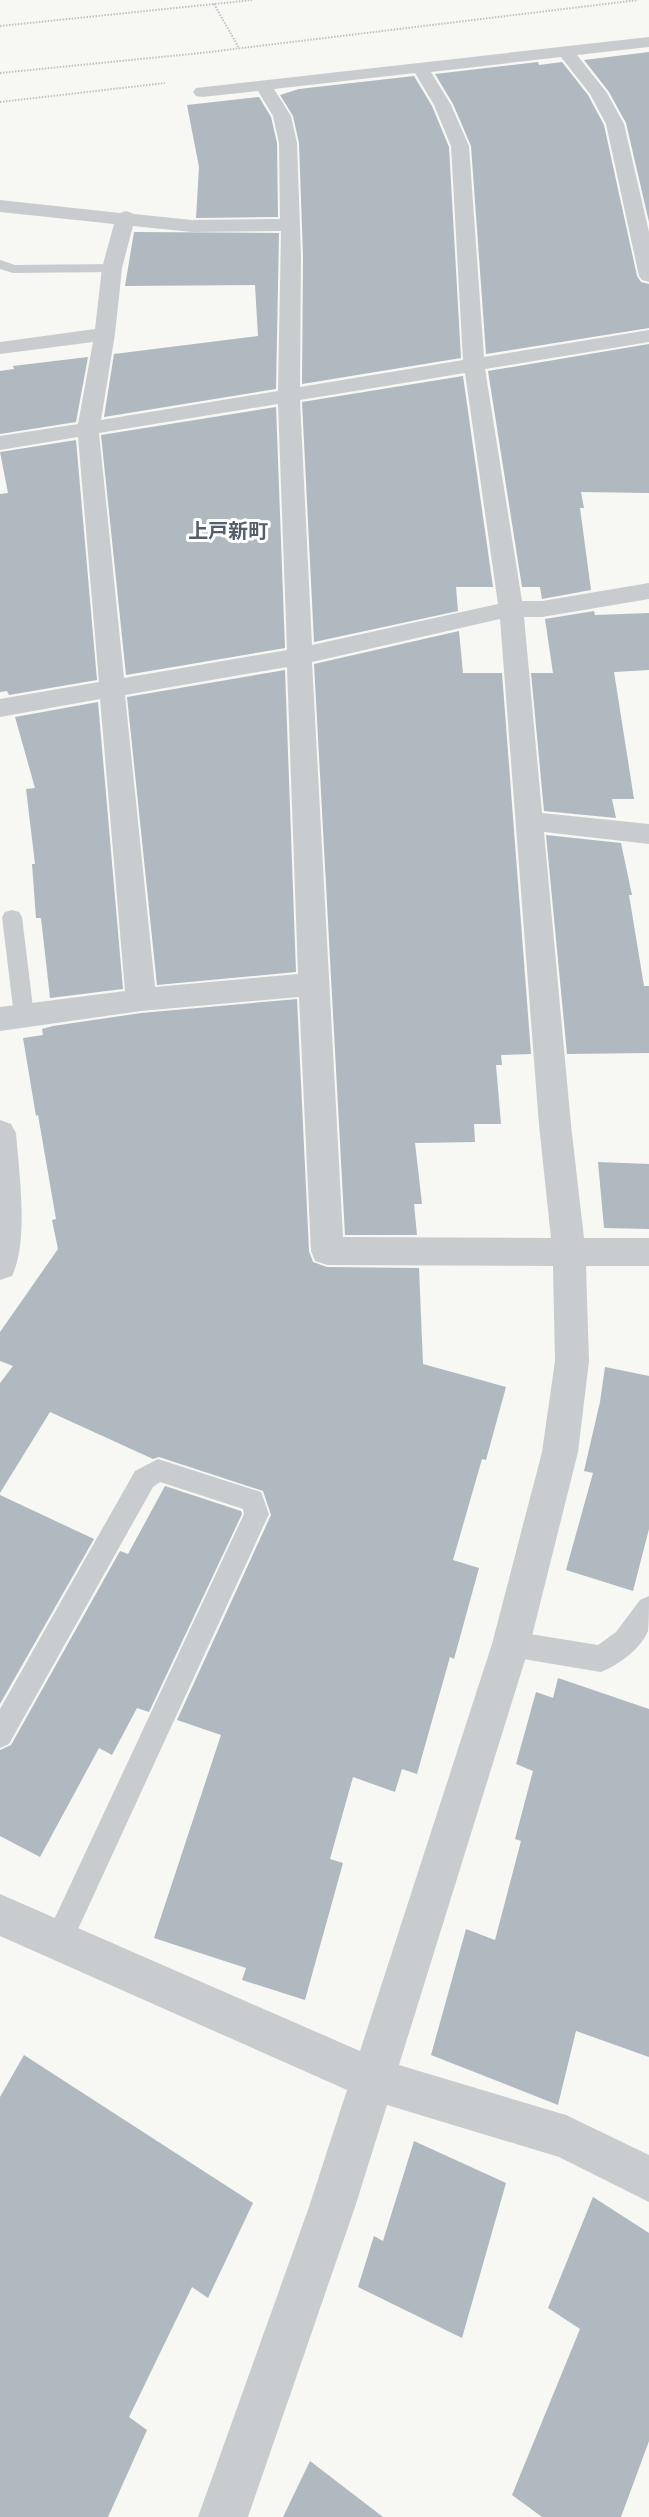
<svg xmlns="http://www.w3.org/2000/svg" width="649" height="2517" viewBox="0 0 649 2517" font-family="'Public Sans','Noto Sans JP',sans-serif">
<style>
.building{fill:#b0b9bf}
.lines{fill:none;stroke-linecap:round;stroke-linejoin:round}
.path{stroke:#bfc2c4;stroke-width:2;stroke-dasharray:1.5 1.5;stroke-linecap:butt}
.lane{fill:#c9cccf;fill-rule:evenodd}
.street{fill:#c9cccf;fill-rule:evenodd}
.labels{text-anchor:middle;dominant-baseline:central;stroke-width:6;stroke-linejoin:round;paint-order:stroke}
.far-quarter-label{font-size:20px;font-weight:bold;fill:#52606c;stroke:#fff}
</style>
<rect width="100%" height="100%" fill="#f7f7f3"/>
<g class="building">
<path d="M649,52V222L626,123L609,92L584,60Z"/>
<path d="M538,62L539,65L562,62L588,95L604,125L637,276L641,282L649,284V328L486,354L471,146L453,104L435,74Z"/>
<path d="M414,76L432,106L449,147L461,358L302,384L303,256L299,143L293,116L280,95L299,89Z"/>
<path d="M259,97L271,117L277,143L278,217L196,218L199,167L187,105Z"/>
<path d="M134,232L279,233L276,389L104,417L114,354L258,336L255,285L125,286Z"/>
<path d="M649,344V493L581,492L584,508H580L591,590L542,599L540,587H522L488,371Z"/>
<path d="M88,357L76,422L0,434V371L14,369L13,366Z"/>
<path d="M463,376L493,587H456L458,611L314,642L302,402Z"/>
<path d="M276,407L285,648L126,675L101,435Z"/>
<path d="M76,440L97,680L9,695L7,691L0,692V494L8,493L0,452Z"/>
<path d="M594,611L595,615L649,613V670L614,672L634,799H612L616,818L544,811L531,673H553L545,619Z"/>
<path d="M459,631L463,673H502L531,1054L501,1055L502,1065H496L501,1124H474L475,1142L415,1143L422,1204H414L417,1235H345L314,664Z"/>
<path d="M285,670L296,972L157,985L127,697Z"/>
<path d="M98,702L123,989L50,998L41,918H36L32,864H35L26,789L35,788L15,717Z"/>
<path d="M546,835L621,843L632,895H629L644,986H649V1053L567,1054Z"/>
<path d="M297,999L309,1251L313,1262L327,1267L419,1268L423,1364L506,1387L486,1460L482,1459L453,1560L479,1568L454,1659L450,1657L417,1774L402,1769L395,1792L353,1777L330,1859L343,1863L305,2000L242,1980L246,1968L154,1938L221,1735L177,1720L271,1515L263,1491L159,1457L153,1459L50,1412L0,1493V1383L13,1366L0,1361V1332L58,1249L52,1220L56,1219L38,1115L36,1116L23,1038L43,1035L42,1029L53,1026L141,1013Z"/>
<path d="M598,1162L649,1164V1229L604,1228Z"/>
<path d="M605,1367L649,1376V1529L633,1591L566,1570L593,1473L584,1471L600,1402Z"/>
<path d="M165,1486L241,1511L242,1514L149,1712L137,1708L112,1755L99,1748L40,1857L0,1836V1750L11,1745L120,1551L128,1554Z"/>
<path d="M0,1495L94,1539L0,1704Z"/>
<path d="M558,1678L649,1709V2057L576,2031L558,2105L431,2055L466,1929L495,1940L521,1841L515,1839L533,1771L516,1764L536,1692L553,1698Z"/>
<path d="M24,2055L253,2203L208,2298L192,2287L129,2417L147,2430L108,2517H0V2097Z"/>
<path d="M414,2141L506,2183L462,2338L358,2287L374,2236L383,2241Z"/>
<path d="M593,2197L649,2233V2441L621,2517H542L512,2495L580,2329L548,2308Z"/>
<path d="M310,2461L383,2517H283Z"/>
</g>
<g class="lines">
<g class="path">
<path d="M214,4L239,48"/>
<path d="M0,26L253,0"/>
<path d="M0,73L201,53L638,0"/>
<path d="M0,102L165,83"/>
</g>
<g class="lane">
<path d="M0,260L15,265L112,264L119,268L112,272L13,273L0,269Z"/>
<path d="M12,910L19,912L22,917L34,1016L31,1022L24,1024L17,1022L14,1016L2,917L5,912Z"/>
<path d="M158,1459L261,1492L269,1514L68,1951L58,1955L48,1951L44,1941L244,1514L243,1509L160,1482L153,1487L9,1744L0,1748V1709L135,1471Z"/>
<path d="M649,1596C649,1606 649,1622 648,1631C641,1649 618,1665 601,1672L511,1657L502,1653L498,1644L502,1635L511,1631L598,1645L616,1632L640,1600Z"/>
</g>
<g class="street">
<path d="M649,37V47L577,55L607,93L624,124L649,232V282L642,280L639,276L606,124L590,94L561,57L431,72L451,105L469,146L484,357L649,330V342L485,369L522,601H542L649,583V599L542,617H524L542,813L649,824V844L544,832L571,1125L584,1238H649V1266H586L589,1361L578,1452L530,1644L399,2065L566,2115L649,2155V2202L559,2157L387,2105L355,2207L248,2517H198L309,2207L347,2090L0,1936V1894L360,2051L492,1644L542,1452L555,1361L553,1266L327,1265L315,1261L311,1251L299,997L141,1011L0,1031V1007L125,991L100,699L0,717V699L99,682L78,437L0,450V436L78,424L93,342L0,354V342L95,329L102,268L114,224L0,212V200L120,213L126,211L134,214L192,220L280,219L279,143L273,116L258,91L202,97L196,96L193,92L196,88ZM415,73L434,105L451,146L463,360L300,387L301,256L297,143L291,116L274,89ZM133,226L192,232L281,231L278,391L101,420L115,334L122,268ZM465,373L498,604L312,645L300,400ZM278,404L287,650L124,678L99,433ZM500,619L539,1125L551,1238L343,1237L312,662ZM287,667L298,974L155,987L125,695Z"/>
<path d="M0,1120L11,1124L16,1133C19,1172 29,1241 12,1276L0,1280Z"/>
</g>
</g>
<g class="labels">
<g class="far-quarter-label">
<text x="228" y="531">上戸新町</text>
</g>
</g>
</svg>
